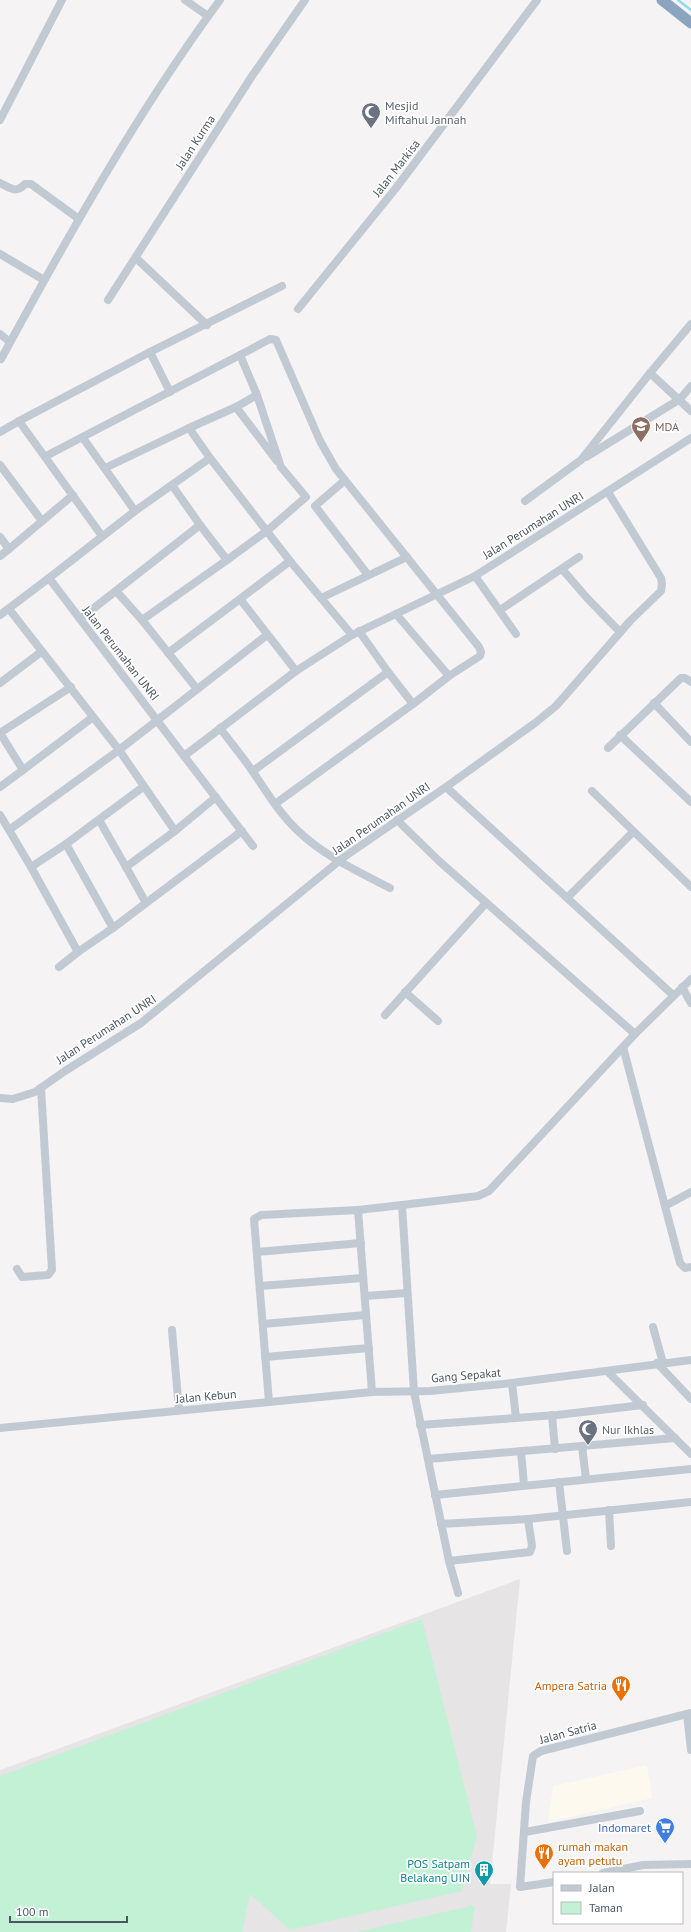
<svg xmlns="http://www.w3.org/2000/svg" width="691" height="1932" viewBox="0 0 691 1932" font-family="'PT Sans',sans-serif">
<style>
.commercial{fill:#fdf9ef}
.education{fill:#e6e4e5}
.green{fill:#c3f1d5}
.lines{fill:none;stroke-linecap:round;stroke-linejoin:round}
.stream{stroke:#90daee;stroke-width:2.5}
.minor{stroke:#c1cad2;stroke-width:8}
.highway{stroke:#8ba5c1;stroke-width:11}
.labels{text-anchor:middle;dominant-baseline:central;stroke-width:3.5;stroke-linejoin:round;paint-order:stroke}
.worship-label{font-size:12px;fill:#5b616d;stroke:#fff;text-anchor:start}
.street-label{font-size:12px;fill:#4a5661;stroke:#fff}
.education-label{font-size:12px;fill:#785e54;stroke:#fff;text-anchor:start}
.food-label{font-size:12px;fill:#c56008;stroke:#fff;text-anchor:end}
.shop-label{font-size:12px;fill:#366cbe;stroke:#fff;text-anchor:end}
.culture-label{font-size:12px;fill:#0d838f;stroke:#fff;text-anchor:end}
</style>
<rect width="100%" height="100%" fill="#f5f3f3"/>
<path class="commercial" d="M647,1765L652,1798L548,1822L553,1786Z"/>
<path class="education" d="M520,1579L490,1884H511L506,1932H0V1770Z"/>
<g class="green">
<path d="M422,1619L477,1836L462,1891L290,1930L250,1894L242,1932H0V1776Z"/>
<path d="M475,1905L471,1932H356Z"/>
</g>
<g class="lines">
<path class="stream" d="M678,0L691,10"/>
<g class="minor">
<path d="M185,0L208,16"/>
<path d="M0,120L62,0"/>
<path d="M0,183C10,188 16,194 25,184H31L79,219"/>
<path d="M0,254L44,280"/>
<path d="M136,258L207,325"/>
<path d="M108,300L252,76L305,0"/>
<path d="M298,309L396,188L537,0"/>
<path d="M0,334L10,342"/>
<path d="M150,352L170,392"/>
<path d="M240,355L270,339L276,340L320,441L336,469L479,647L481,652L480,656L449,676L413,704"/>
<path d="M1,359C68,236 137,113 220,0"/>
<path d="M650,373L691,324"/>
<path d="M236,407L257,395"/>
<path d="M189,428L236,407L277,461"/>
<path d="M0,432L19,421"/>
<path d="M83,438L135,511"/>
<path d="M46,456L240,355L257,395L281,467L306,497L268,530L227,560L200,525L80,619"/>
<path d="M586,457L680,399L691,386"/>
<path d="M0,465L42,521"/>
<path d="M105,468L189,428L210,458"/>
<path d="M344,481L315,506L368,575"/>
<path d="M172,485L200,525"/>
<path d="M525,501L581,460L650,373L691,411"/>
<path d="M102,536L19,421L150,352L282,286"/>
<path d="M0,537L9,549L0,556"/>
<path d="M9,549L73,495"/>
<path d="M562,569L587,598L620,632"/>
<path d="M475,576L516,634"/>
<path d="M49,578L135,511L210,458L290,561L352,635"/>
<path d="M117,592L142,620L197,689"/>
<path d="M321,598L407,557"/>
<path d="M240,599L290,561"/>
<path d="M9,609L119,750L267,635"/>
<path d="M500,610L579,557"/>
<path d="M396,614L449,676"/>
<path d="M0,615L49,578L184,756L296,671L352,635L475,576L691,438"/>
<path d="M142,620L227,560"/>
<path d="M168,653L240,599L296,671"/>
<path d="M0,683L41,652"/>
<path d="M654,703L691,742"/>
<path d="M220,728C231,743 243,757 253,772C267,792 279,813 297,830C324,856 357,871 390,888"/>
<path d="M0,733L71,687"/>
<path d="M0,733L23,770L0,787"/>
<path d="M620,735L691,802"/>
<path d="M608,748L681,678H685L691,682"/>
<path d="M184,756L253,846"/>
<path d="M23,770L93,717"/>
<path d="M253,771L388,672L359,631"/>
<path d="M446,787L673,995"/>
<path d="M592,791L691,887"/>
<path d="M275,804L413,704L388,672"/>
<path d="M0,815L9,830L119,750L175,831L216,797"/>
<path d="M99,820L126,867L175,831"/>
<path d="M397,820L439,861L635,1034"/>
<path d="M9,830L31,867L66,844L143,787"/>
<path d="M66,844L113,928L78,952"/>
<path d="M31,867L78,952L59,967"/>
<path d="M568,897L633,832"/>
<path d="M146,903L242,831"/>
<path d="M113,928L146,903L126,867"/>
<path d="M682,987L691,1003"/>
<path d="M405,992L438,1021"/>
<path d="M385,1015L486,903"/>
<path d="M623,1047L680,1263L685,1268L691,1267"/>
<path d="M0,1098L13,1099L35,1092L65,1071L141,1023L344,857L446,787L535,723L556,706L630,621L661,591L662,584L661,578L608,492"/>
<path d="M402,1205L478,1196L489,1191L635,1034L691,979"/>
<path d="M665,1206L691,1192"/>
<path d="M358,1210L402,1205L414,1392L449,1561L458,1593"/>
<path d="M257,1252L361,1243"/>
<path d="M17,1269L22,1277L48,1275L52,1270L41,1088"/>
<path d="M260,1286L363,1278"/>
<path d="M365,1296L407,1293"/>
<path d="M263,1324L366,1315"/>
<path d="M653,1327L663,1363"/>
<path d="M172,1330L179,1410"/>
<path d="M265,1357L369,1348"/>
<path d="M657,1363L691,1399"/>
<path d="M608,1372L691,1454"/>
<path d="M512,1383L516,1418"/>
<path d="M269,1402L254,1219L261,1215L358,1210L372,1392"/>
<path d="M552,1415L555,1449"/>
<path d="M420,1425L557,1415L643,1405"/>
<path d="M0,1428L372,1392L430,1391L512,1383L691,1360"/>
<path d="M582,1446L586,1479"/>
<path d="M521,1451L524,1485"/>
<path d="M428,1459L675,1438"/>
<path d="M559,1482L567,1551"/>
<path d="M435,1495L691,1469"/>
<path d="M609,1510L611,1546"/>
<path d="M441,1524L528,1519L691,1502"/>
<path d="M449,1561L530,1552L532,1546L528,1519"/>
<path d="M687,1714L691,1750"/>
<path d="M525,1832L640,1811"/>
<path d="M603,1873L643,1865L691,1864"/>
<path d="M554,1882L520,1887L526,1802L533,1756L541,1751L691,1713"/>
</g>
<path class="highway" d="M662,0L691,23"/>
</g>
<defs>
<g id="mosque-pin" transform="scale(1)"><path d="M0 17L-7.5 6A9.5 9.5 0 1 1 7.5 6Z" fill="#6b7280" stroke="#fff"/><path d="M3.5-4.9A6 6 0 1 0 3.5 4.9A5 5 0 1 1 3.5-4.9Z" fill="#fff"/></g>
<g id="school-pin" transform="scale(1)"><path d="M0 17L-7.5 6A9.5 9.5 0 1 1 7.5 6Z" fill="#8d6e63" stroke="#fff"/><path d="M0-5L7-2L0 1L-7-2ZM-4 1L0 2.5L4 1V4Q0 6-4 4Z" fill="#fff"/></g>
<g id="restaurant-pin" transform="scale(1)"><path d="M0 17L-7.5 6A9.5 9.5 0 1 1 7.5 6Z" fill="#e8710a" stroke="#fff"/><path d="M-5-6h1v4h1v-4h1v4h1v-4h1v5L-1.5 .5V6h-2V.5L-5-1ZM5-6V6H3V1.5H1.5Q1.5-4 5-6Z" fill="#fff"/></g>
<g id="supermarket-pin" transform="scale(1)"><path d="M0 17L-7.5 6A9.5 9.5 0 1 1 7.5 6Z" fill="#3f7fe0" stroke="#fff"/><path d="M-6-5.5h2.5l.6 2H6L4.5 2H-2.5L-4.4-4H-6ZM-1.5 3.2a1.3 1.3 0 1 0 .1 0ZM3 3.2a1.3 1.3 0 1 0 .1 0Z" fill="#fff"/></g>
<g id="building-pin" transform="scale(1)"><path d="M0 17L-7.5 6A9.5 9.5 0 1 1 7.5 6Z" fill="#0f9aa8" stroke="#fff"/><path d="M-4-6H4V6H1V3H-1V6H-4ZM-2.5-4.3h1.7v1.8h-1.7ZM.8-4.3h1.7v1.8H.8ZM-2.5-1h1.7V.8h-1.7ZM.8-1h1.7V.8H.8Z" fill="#fff"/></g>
</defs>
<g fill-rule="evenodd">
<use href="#mosque-pin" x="371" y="112"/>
<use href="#school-pin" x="641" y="426"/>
<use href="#mosque-pin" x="588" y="1429"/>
<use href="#restaurant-pin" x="621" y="1685"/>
<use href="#supermarket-pin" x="665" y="1827"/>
<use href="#restaurant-pin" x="544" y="1853"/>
<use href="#building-pin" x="484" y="1870"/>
</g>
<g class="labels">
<g class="worship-label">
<text x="385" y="105">Mesjid<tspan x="385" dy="14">Miftahul Jannah</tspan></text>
<text x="602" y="1429">Nur Ikhlas</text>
</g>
<g class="street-label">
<text transform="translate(195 142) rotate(-57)">Jalan Kurma</text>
<text transform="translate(396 168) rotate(-52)">Jalan Markisa</text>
<text transform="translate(533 525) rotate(-32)">Jalan Perumahan UNRI</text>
<text transform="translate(121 653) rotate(52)">Jalan Perumahan UNRI</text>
<text transform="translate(381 818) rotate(-35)">Jalan Perumahan UNRI</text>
<text transform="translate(106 1029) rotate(-33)">Jalan Perumahan UNRI</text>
<text transform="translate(466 1375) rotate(-5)">Gang Sepakat</text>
<text transform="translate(206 1396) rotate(-5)">Jalan Kebun</text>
<text transform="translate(568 1732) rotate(-15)">Jalan Satria</text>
</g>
<g class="education-label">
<text x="655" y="426">MDA</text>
</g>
<g class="food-label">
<text x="607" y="1685">Ampera Satria</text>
<text x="558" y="1846" text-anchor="start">rumah makan<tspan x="558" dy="14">ayam petutu</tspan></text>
</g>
<g class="shop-label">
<text x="651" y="1827">Indomaret</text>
</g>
<g class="culture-label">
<text x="470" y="1863">POS Satpam<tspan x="470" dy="14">Belakang UIN</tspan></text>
</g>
</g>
<rect x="553" y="1872" width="130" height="52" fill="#ffffff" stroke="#b7bbc0"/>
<rect x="561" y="1885" width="20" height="6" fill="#c1cad2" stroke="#b7bbc0"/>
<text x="589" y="1892" font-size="12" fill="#4a5661">Jalan</text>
<rect x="561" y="1902" width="20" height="12" fill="#c3f1d5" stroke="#b7bbc0"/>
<text x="589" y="1912" font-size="12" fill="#4a5661">Taman</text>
<path d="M10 1916v6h117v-6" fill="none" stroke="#4a5661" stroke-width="2"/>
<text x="16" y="1916" font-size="12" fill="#4a5661" stroke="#ffffff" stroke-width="3" paint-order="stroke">100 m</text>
</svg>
